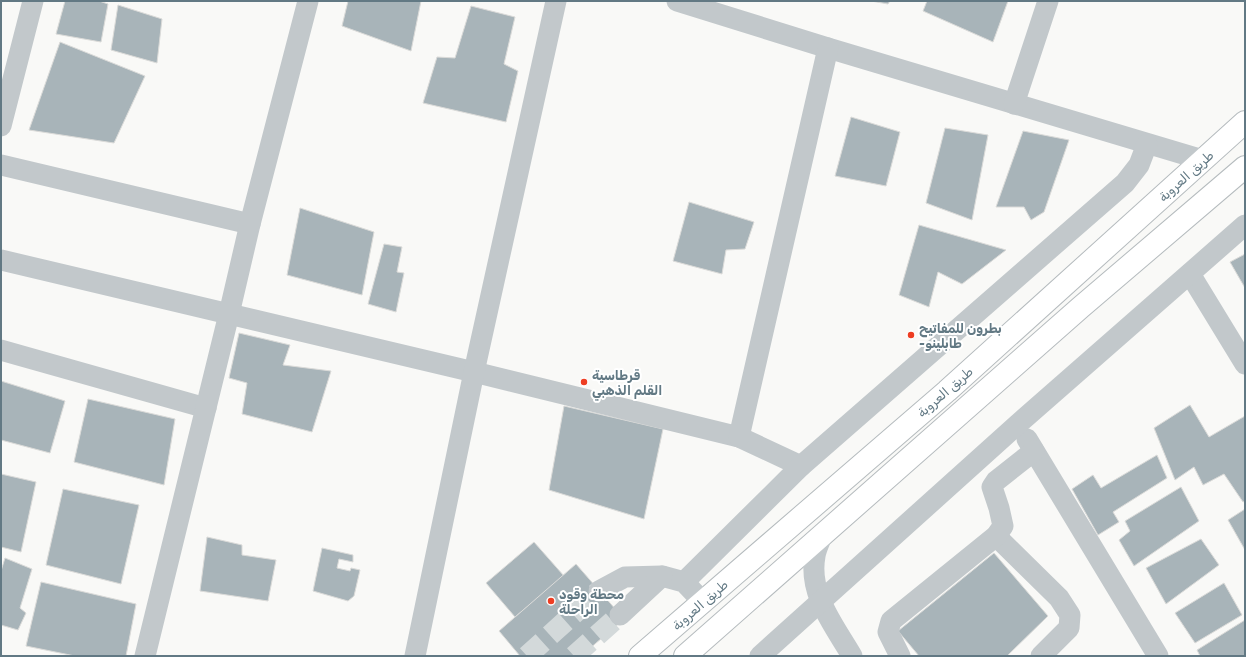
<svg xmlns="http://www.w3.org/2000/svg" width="1246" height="657" viewBox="0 0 1246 657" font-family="Rubik,'Noto Sans Arabic',sans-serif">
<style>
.building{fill:#a8b4b9;stroke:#dbdbd9}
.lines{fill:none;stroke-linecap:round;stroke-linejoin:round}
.minor-tunnel{stroke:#d3d9da;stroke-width:21;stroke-dasharray:21 10;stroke-linecap:butt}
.highway-casing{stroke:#b5bbbe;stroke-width:24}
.minor{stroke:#c2c8cb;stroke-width:21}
.highway{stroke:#fff;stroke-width:22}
.poi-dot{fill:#ee3d22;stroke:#fff;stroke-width:1.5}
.labels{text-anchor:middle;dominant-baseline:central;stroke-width:4;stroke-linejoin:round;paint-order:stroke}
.street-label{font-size:13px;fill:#627984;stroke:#fff}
.poi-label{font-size:13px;font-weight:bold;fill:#627984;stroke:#fff;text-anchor:start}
</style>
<rect width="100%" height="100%" fill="#f9f9f7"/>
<g class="building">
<path d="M65,1H99L108,4L101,42L56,34Z"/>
<path d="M348,1H421L411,51L342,26Z"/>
<path d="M871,1H890L888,4Z"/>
<path d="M927,1H1008L993,42L923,11Z"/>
<path d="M118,5L162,19L157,63L111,50Z"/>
<path d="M471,6L515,17L504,64L518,71L506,122L423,103L437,57L455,58Z"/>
<path d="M60,42L145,76L114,143L29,130Z"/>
<path d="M851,117L900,132L886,186L835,176Z"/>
<path d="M945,128L988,135L972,220L926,203Z"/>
<path d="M1023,131L1069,140L1044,212L1031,220L1024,207H996Z"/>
<path d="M689,202L754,222L745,249L726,250L722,274L673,261Z"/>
<path d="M300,208L374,232L362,295L287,275Z"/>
<path d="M919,225L1006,250L962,284L938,272L929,307L899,295Z"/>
<path d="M384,244L402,247L397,272L404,273L396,312L368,304Z"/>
<path d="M1245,254V288L1230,262Z"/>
<path d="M239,333L290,345L283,365L331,371L312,432L242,414L247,383L229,378Z"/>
<path d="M1,381L65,401L50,453L1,440Z"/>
<path d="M88,399L175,419L164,485L74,462Z"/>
<path d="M1190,405L1209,437L1245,416V501L1243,502L1224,474L1203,485L1194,467L1175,480L1154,428Z"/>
<path d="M564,406L663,429L644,519L549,490Z"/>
<path d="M1157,455L1167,478L1113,512L1119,522L1098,535L1072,489L1093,475L1101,488Z"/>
<path d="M1,474L36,482L21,552L1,547Z"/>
<path d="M1181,487L1199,521L1134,566L1119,540L1130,531L1125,521Z"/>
<path d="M63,489L139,505L121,584L46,565Z"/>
<path d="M1245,509V550L1228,520Z"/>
<path d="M207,537L242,545V555L276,560L268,601L200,591Z"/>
<path d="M1201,539L1219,565L1166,604L1146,568Z"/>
<path d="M534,542L564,576L515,617L486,583Z"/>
<path d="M322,548L353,555V562L339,559L337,568L350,571L351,568L360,570L354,596L348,601L313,591Z"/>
<path d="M994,553L1048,616L1007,656H919L898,631Z"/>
<path d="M5,558L32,569L20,608L26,613L18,630L1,625V571Z"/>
<path d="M576,564L624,619L581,656H520L499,631Z"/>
<path d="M41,582L136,604L126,656H75L26,646Z"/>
<path d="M1224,583L1242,615L1195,643L1175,613Z"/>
<path d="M1245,620V656H1200L1197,650Z"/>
</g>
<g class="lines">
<g class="minor-tunnel">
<path d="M527,656L599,591"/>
<path d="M574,656L620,615"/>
</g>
<g class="highway-casing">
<g id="highway">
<path d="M640,656L947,391L1245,122"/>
<path d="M685,656L1081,307L1245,167"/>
</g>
</g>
<g class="minor">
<path d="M677,1L828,48L1203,160"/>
<path d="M1014,104L1048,1"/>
<path d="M1,126L33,1"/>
<path d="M1,165L250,224"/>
<path d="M1,260L474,372L739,437L801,466"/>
<path d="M1190,274L1245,364"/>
<path d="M1,350L206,408"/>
<path d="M739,437L828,48"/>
<path d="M1027,439L1158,656"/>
<path d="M822,535C820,542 816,549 815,556C808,594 834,625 852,656"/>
<path d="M996,536L1059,598L1070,615L1069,628L1041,656"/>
<path d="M684,582L801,466L1125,183L1139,165L1147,144"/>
<path d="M599,591L625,577L662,576L684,582L703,602"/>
<path d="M620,615L662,576"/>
<path d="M145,656L229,314L250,224L308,1"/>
<path d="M415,656L474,372L556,1"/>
<path d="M760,656L1018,424L1245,225"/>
<path d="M900,656L888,632L891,621L996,536L1003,526L999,508L992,487L996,481L1034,451"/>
</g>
<use href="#highway" class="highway"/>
</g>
<g class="poi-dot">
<circle cx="911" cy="335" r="4"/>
<circle cx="584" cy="382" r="4"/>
<circle cx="551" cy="601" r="4"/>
</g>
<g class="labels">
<g class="street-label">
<text transform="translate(1186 176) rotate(-42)">طريق العروبة</text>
<text transform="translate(945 392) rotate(-41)">طريق العروبة</text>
<text transform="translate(700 605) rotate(-41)">طريق العروبة</text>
</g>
<g class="poi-label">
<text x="919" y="328">بطرون للمفاتيح<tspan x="919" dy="15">-طابلينو</tspan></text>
<text x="592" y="375">قرطاسية<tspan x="592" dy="15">القلم الذهبي</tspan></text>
<text x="559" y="594">محطة وقود<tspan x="559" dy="15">الراحلة</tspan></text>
</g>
</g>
<rect width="1246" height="657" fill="none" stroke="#627984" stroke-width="4"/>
</svg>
